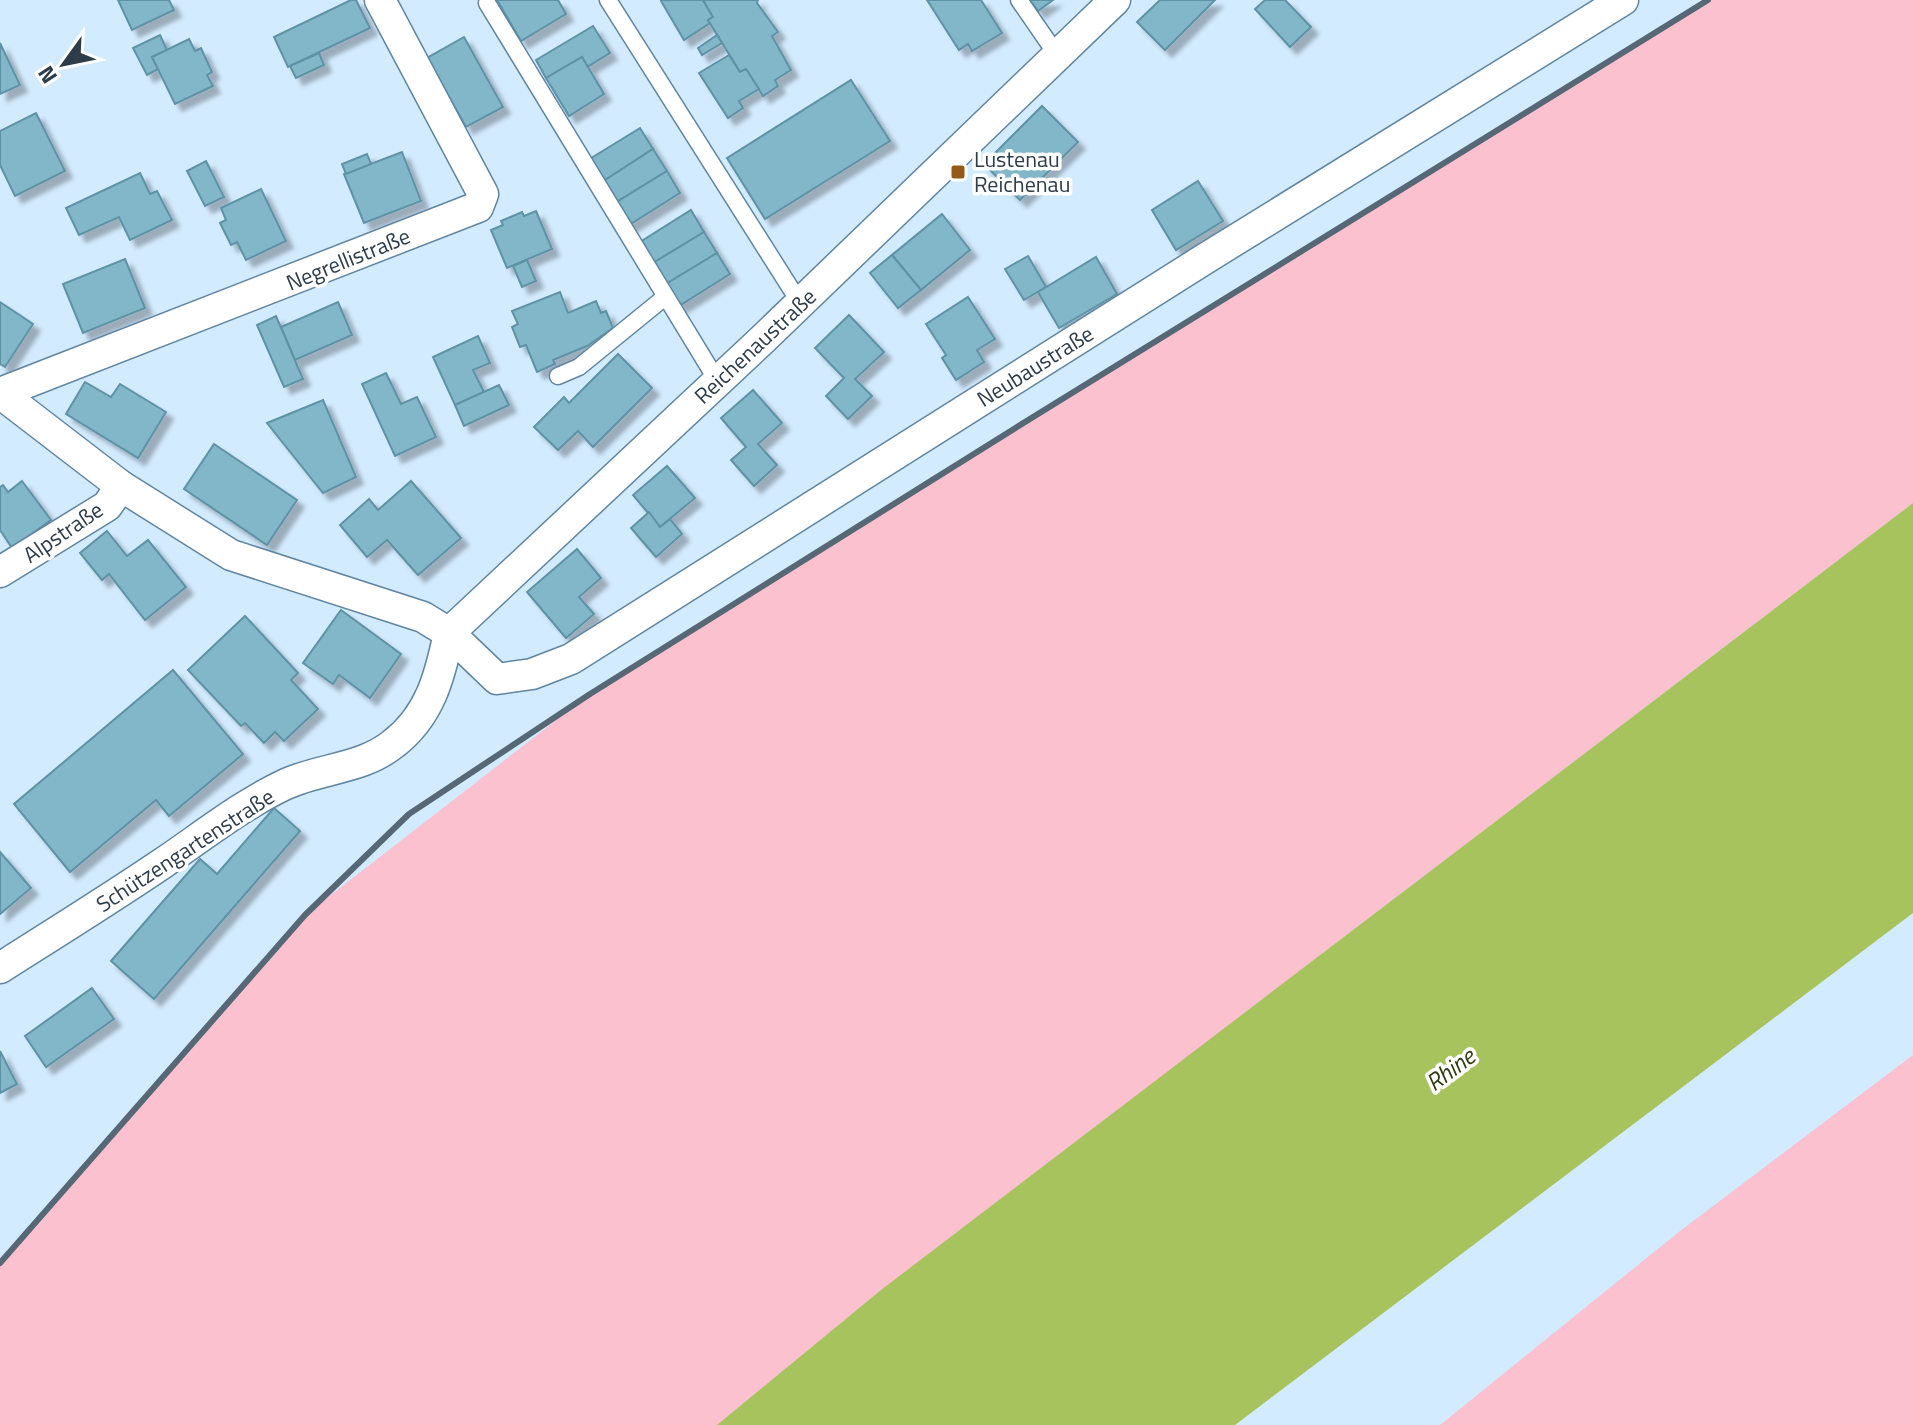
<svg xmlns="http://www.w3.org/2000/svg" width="1913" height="1425" viewBox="0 0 1913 1425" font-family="'Titillium Web',sans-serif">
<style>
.green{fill:#fbc1cf}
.water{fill:#a6c35d}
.building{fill:#82b7ca;stroke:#5e92a5;stroke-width:2;filter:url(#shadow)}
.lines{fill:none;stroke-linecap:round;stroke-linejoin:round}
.lane-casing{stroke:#5f85a2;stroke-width:19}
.street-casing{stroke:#5f85a2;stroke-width:33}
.lane{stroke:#fff;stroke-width:16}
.street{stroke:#fff;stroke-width:30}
.rail{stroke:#566876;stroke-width:6}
.poi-dot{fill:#955a19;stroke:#fff;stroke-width:3}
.labels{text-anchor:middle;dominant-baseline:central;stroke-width:7;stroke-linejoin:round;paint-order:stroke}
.poi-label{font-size:22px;fill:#2c3c49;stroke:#fff;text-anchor:start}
.street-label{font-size:22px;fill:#2c3c49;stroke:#fff}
.water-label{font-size:24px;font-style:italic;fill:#2e3a0f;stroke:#fff}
</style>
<defs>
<filter id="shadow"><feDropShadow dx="7" dy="7" stdDeviation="2" flood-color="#0004"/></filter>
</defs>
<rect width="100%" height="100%" fill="#d3ebff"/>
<g class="green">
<path d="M1708,0H1913V503L1335,944L718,1425H0V1263L305,915L590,694Z"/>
<path d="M1913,1055V1425H1440L1680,1231Z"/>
</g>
<path class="water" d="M1913,503V913L1235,1425H717L881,1290Z"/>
<g class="building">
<path d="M118,0H169L174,10L132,30Z"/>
<path d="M351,0H356L370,28L288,67L274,37Z"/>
<path d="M497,0H558L566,14L521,41Z"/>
<path d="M663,0H703L713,17L708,20L710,23L684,40L661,1Z"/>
<path d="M703,0H758L757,3L778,32L772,36L791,70L775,80L778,86L763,96L746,69L740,72L708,20L713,17Z"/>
<path d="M927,0H981L1002,33L972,51L968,44L959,50Z"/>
<path d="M1030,0H1053L1038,11Z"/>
<path d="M1160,0H1215L1165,50L1137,22Z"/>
<path d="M1265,0H1285L1311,27L1290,47L1255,9Z"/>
<path d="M593,26L610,53L587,67L582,57L546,78L536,60Z"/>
<path d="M160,35L167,50L152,57L158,69L147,75L133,48Z"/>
<path d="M717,35L722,43L702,55L698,48Z"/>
<path d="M464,37L503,107L466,127L427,58Z"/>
<path d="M189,39L195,51L201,48L212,72L207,75L213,86L175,104L152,57Z"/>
<path d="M0,43L20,85L0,94Z"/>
<path d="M319,53L324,65L296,78L290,66Z"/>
<path d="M729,55L740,72L746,69L759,89L739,101L743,108L728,118L699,73Z"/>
<path d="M582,57L604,94L569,116L546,78Z"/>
<path d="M851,80L890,141L765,219L727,158Z"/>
<path d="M1042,106L1078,142L1020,200L984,164Z"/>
<path d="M36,113L65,171L15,196L0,165V131Z"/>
<path d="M640,128L653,149L602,182L588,160Z"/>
<path d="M653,149L667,171L615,203L602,182Z"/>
<path d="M402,152L421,201L364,223L344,174Z"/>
<path d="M367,154L371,164L346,174L342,164Z"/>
<path d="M206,161L224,197L205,206L187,171Z"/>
<path d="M667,171L680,193L629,225L615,203Z"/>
<path d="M140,173L150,194L157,191L172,220L130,240L119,217L79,235L66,208Z"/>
<path d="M1198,181L1223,221L1176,250L1152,210Z"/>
<path d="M261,189L286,241L246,260L237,242L231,245L220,223L226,220L221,208Z"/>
<path d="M691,210L704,232L653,263L640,242Z"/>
<path d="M536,211L552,249L507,268L491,230L503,225L501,221L522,212L524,216Z"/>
<path d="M942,214L970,250L921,290L892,255Z"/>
<path d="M704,232L717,253L666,284L653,263Z"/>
<path d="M717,253L730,274L679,306L666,284Z"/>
<path d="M892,255L921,290L898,308L870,273Z"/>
<path d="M1028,256L1046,287L1024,300L1005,269Z"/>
<path d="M1096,257L1117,294L1059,328L1038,292Z"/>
<path d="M125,259L145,308L83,333L63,284Z"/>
<path d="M527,260L536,281L522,287L513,266Z"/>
<path d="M560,292L568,313L596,301L601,313L606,311L613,328L587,346L553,360L555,364L537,372L526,345L520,347L512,327L518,324L512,311Z"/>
<path d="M968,297L995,339L977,350L984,362L956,380L942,358L946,355L926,324Z"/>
<path d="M0,302L33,324L5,367L0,364Z"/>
<path d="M338,302L352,335L295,360L281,327Z"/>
<path d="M849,315L884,352L855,379L872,396L848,419L826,396L844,378L815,348Z"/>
<path d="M276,316L303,379L284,387L257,325Z"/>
<path d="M478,336L490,363L473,370L484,392L455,405L433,357Z"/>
<path d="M618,354L652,388L593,447L578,431L558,450L534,427L564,397L569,403Z"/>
<path d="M386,373L401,404L417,397L436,437L395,456L362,384Z"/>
<path d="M85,382L111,397L120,384L166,412L138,458L66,414Z"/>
<path d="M499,385L509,405L464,426L455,405Z"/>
<path d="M753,390L782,423L758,444L777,465L754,486L731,460L746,447L721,418Z"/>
<path d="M323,400L356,477L323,493L267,423Z"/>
<path d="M214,444L297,500L267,545L184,489Z"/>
<path d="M667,466L695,498L660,527L633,495Z"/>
<path d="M22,481L51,520L12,548L0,530V487L3,485L8,492Z"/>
<path d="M411,481L461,538L418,575L387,540L367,557L340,525L369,499L378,510Z"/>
<path d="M649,512L660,527L670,519L682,534L656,557L631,528Z"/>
<path d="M107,531L127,556L148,540L186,587L145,620L109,574L102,580L80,553Z"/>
<path d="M577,549L601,578L579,597L594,614L566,638L527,592Z"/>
<path d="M341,610L401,654L370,698L339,675L333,684L303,663Z"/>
<path d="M245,616L298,673L291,680L318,709L284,741L275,732L264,743L245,723L241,726L188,670Z"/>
<path d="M173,670L243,754L169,816L156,800L70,872L14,804Z"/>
<path d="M274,808L300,831L154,999L111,961L200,859L217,874Z"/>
<path d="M0,852L31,888L0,914Z"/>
<path d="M92,988L114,1019L46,1067L25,1036Z"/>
<path d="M0,1051L17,1084L0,1093Z"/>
</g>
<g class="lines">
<g class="lane-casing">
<g id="lane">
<path d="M608,0L800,303"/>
<path d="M1019,0L1057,55"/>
<path d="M487,3L718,382"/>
<path d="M558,376L579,367L665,297"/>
</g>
</g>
<g class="street-casing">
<g id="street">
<path d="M0,393L121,486L231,555L423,617L449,633L497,679L532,674L571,659L1203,260L1623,0"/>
<path d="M0,393L478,207L483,194L380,0"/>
<path d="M0,572L107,506L121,486"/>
<path d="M449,633L762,340L1115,0"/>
<path d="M0,968C55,933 110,899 163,863C203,836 243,804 286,784C321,768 362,769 393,744C430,716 440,676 449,633"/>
</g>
</g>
<use href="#lane" class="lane"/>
<use href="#street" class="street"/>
<path class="rail" d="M0,1263L305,915L409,814L590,694L1017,427L1708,0"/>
</g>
<rect class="poi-dot" x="950" y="164" width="16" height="16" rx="4"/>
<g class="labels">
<g class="poi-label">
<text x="974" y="159">Lustenau<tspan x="974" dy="25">Reichenau</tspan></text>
</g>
<g class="street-label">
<text transform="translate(348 259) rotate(-22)">Negrellistraße</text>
<text transform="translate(755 346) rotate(-43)">Reichenaustraße</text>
<text transform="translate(1035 366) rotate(-32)">Neubaustraße</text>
<text transform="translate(63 532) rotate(-34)">Alpstraße</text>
<text transform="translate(185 850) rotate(-33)">Schützengartenstraße</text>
</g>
<g class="water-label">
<text transform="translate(1450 1069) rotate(-37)">Rhine</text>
</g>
</g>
<g transform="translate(64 64) rotate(237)" stroke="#ffffff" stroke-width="6" paint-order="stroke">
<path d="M0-6L14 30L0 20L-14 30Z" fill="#2c3c49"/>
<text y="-12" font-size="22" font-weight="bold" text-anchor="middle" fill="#2c3c49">N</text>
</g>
</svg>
